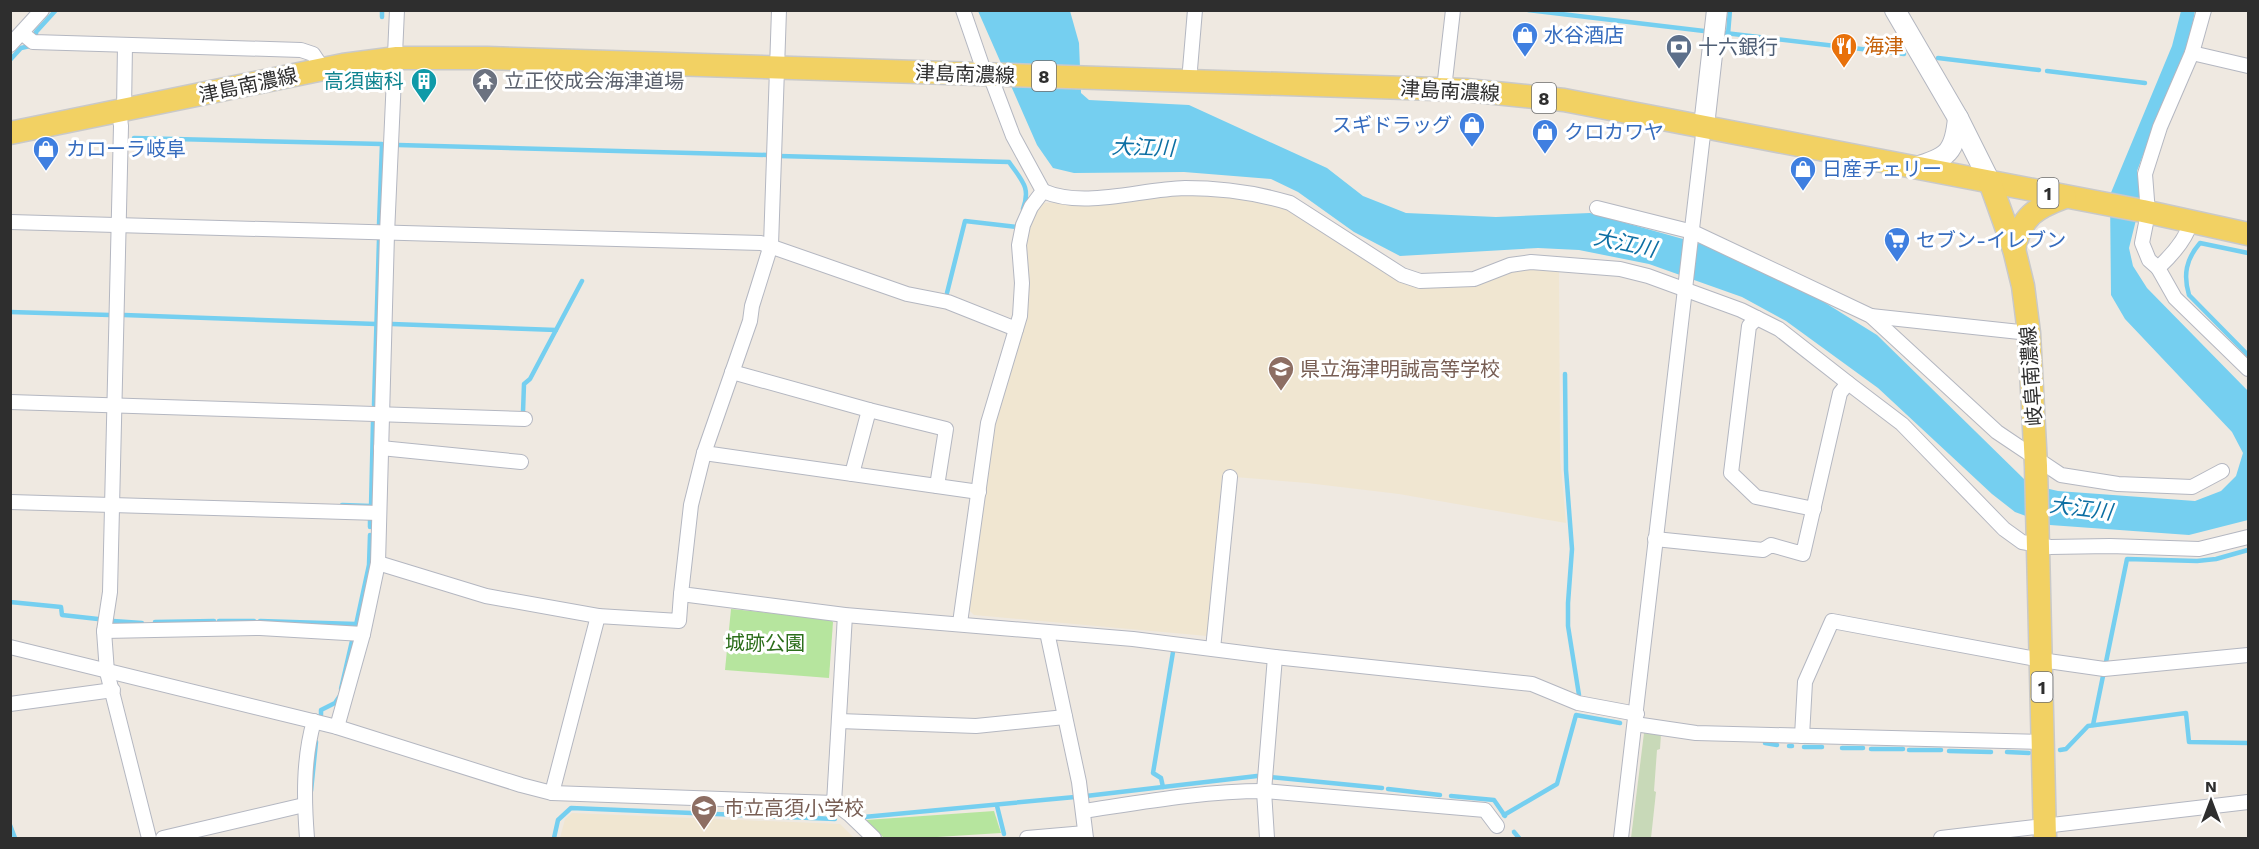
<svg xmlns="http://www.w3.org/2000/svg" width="2259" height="849" viewBox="0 0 2259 849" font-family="'Work Sans','Noto Sans JP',sans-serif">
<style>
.education{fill:#f0e6d1}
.green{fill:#b6e59e}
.cemetery{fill:#c8d9b8}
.water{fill:#75cff0}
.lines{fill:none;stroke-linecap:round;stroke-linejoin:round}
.stream{stroke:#75cff0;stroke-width:4.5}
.street-casing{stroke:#b4b7c1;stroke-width:16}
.secondary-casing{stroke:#b4b7c1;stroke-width:22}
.primary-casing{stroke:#c9c9c9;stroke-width:25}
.street{stroke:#fff;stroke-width:14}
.secondary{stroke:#fff;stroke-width:20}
.primary{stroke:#f2d163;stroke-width:22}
.labels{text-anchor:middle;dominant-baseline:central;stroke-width:6;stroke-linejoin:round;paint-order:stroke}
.shield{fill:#fff;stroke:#6d6d6d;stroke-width:1.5}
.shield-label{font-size:18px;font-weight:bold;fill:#2e2e2e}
.shop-label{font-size:20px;fill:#366cbe;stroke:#fff;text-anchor:start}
.food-label{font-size:20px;fill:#c56008;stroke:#fff;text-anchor:start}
.service-label{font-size:20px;fill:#4e5e75;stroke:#fff;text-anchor:start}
.street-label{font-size:20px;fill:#2e2e2e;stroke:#fff}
.culture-label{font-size:20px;fill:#0d838f;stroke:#fff;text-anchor:end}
.worship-label{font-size:20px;fill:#5b616d;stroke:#fff;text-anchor:start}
.education-label{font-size:20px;fill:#785e54;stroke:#fff;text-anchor:start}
.park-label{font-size:20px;fill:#2c6e1b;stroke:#fff}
.water-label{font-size:21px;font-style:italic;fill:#0d6fa3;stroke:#fff}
</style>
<rect width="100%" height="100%" fill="#efe9e1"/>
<g class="education">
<path d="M1183,195L1235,198L1286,208L1409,281L1510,268H1559L1560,457L1566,523L1399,494L1307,483L1222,476L1207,636L974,615L968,609L993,424L1025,318L1021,246L1035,208L1043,203L1097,202Z"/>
<path d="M572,813L840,824L854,838H560L565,819Z"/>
</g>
<g class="green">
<path d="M731,609L829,619L833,622L829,678L725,670Z"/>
<path d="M994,811L1001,833L921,838H884L866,820Z"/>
</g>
<path class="cemetery" d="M1644,733L1661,734L1660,749L1657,750L1654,791L1656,792L1651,838H1631Z"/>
<path class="water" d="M978,11H1070L1079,43L1081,93L1089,100L1189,105L1327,168L1363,196L1406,213L1496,217L1590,213L1701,244L1736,258L1819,299L1877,335L2024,479L2036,486L2058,491L2195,501L2221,491L2236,476L2243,453L2232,432L2125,319L2111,295L2110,195L2172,46L2181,11H2195L2189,41L2160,110L2137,171L2141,200L2129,248L2133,266L2147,288L2248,391V520L2189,535L2050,525L2015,512L1992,494L1878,388L1786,321L1742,297L1649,264L1579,250L1538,248L1400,256L1354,232L1298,192L1271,179L1184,172L1074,173L1053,168L1037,145Z"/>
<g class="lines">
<g class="stream">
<path d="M1528,10L1704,31"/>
<path d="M382,17V10"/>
<path d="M1725,33L1904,54"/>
<path d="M1728,34L1730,10"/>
<path d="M36,37V32L56,10"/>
<path d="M1938,58L2039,70"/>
<path d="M10,60L21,48L30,46"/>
<path d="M2047,71L2145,83"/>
<path d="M134,138L382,144L379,225"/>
<path d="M398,145L767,155"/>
<path d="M779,156L1009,162C1022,181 1031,187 1023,209"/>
<path d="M2248,253L2200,243C2186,259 2183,275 2189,295L2248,355"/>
<path d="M947,293L965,221L1017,227L1018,223"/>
<path d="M10,312L110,315"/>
<path d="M124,315L376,324"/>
<path d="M392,324L556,330L582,281"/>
<path d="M1565,374L1566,470L1572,549L1568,603V626L1579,695"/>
<path d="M374,405L379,240"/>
<path d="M523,412L524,384L530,379L556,330"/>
<path d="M342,505L371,506"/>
<path d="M371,507L373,422"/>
<path d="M370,527V518"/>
<path d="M10,602L61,607L62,615L98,619"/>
<path d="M113,621L142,623"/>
<path d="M219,621H254"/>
<path d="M260,621L356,624"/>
<path d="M155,622L214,621"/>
<path d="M356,625L369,565L370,535"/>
<path d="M2106,662L2127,559L2197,561L2216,559L2248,550"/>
<path d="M341,689L352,641"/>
<path d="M321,715V710L335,703L339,697"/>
<path d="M2093,725L2103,676"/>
<path d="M1765,743L1777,745"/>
<path d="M1789,746H1792"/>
<path d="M1804,747H1822"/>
<path d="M1842,748H1863"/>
<path d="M1871,749H1903"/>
<path d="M1909,750H1941"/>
<path d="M2060,750L2066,749L2088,726L2186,713L2189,742L2248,743"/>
<path d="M1949,751L1991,752"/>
<path d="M2007,752L2029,753"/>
<path d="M1269,777L1382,788"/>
<path d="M1163,787L1161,778L1153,773L1173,652"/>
<path d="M1388,789L1440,795"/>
<path d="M311,791L316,742"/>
<path d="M1086,796L1257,776"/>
<path d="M1451,796L1494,800L1505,816"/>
<path d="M997,806L1004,834"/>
<path d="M1504,815L1557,784L1576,715L1620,723"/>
<path d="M864,817L1075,797"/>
<path d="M10,825L15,838"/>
<path d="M1514,832L1519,838"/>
<path d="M554,838L558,820L571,808L835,819"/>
</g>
<g class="street-casing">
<g id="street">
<path d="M779,10L771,245L752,306L750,321L704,453L691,505L681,594L845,615L1133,639L1275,657L1532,684L1578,703L1637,714"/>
<path d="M963,10L985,74"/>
<path d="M22,33L33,42L301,50L313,54L323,69"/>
<path d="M10,45L42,10"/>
<path d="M2192,53L2248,66"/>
<path d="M1189,81L1195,10"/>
<path d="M1444,89L1453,10"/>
<path d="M124,110L125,45"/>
<path d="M119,111L121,126L110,592L104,631L107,672L149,838"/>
<path d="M1043,191C1084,209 1140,189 1185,188C1219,188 1257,193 1290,203L1402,275L1420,281L1474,279L1510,265L1531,262L1620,269L1648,276L1741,310L1779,329L1848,383L1840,393L1803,554L1771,545L1763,550L1655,539"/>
<path d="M1597,208L1693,232L1871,316L1997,432L2061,475L2118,484L2192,487L2222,471"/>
<path d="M10,222L761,243L907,294L948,302L1016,329"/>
<path d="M2191,222C2186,239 2171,256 2158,268L2175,298L2248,369"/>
<path d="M2158,268L2149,260L2142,243L2148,213L2145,174L2160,127L2192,53L2204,10"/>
<path d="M1871,316L2029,333"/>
<path d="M1757,318L1749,326L1731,473L1756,497L1814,509"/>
<path d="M732,372L869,410L852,474"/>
<path d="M1848,383L1902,424L2004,529L2022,542L2050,547L2110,546L2199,549L2248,537"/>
<path d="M10,402L525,419"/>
<path d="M869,410L946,429L937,486"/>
<path d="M381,448L521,462"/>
<path d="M704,453L979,492"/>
<path d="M10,502L379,513"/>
<path d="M378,563L486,596L598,616"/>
<path d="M960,623L988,423L1020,316L1022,283L1019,245L1023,225L1031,207L1043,191L1013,136L990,75"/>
<path d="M104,631L260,628L363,634"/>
<path d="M1047,632L1079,782L1086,838"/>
<path d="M10,647L337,727L521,785L552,793L834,803L849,814L874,838"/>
<path d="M1213,649L1230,477"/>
<path d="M10,704L113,690"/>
<path d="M839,721L976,726L1065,717"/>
<path d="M1635,724L1696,733L2043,742"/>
<path d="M337,727L363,634L378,563L387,234L397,10"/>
<path d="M1802,736L1805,682L1832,621L2041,660L2104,669L2248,655"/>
<path d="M552,793L598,616L679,621L681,594"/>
<path d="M834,803L845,615"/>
<path d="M1083,811C1143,802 1203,791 1264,791L1485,810L1497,826"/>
<path d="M163,838L304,805"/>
<path d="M307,838C304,800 303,759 314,721"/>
<path d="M1027,838L1085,833"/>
<path d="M1267,838L1264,791L1275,657"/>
<path d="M1621,838L1704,126"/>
<path d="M1941,838L2248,802"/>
</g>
</g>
<g class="secondary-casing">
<g id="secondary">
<path d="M1895,10L1958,118L1990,182"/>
<path d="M1704,126L1717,10"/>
<path d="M1915,167C1948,158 1955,152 1958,118"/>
</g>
</g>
<g class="primary-casing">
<g id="primary">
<path d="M10,133L343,65L397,58H487L1466,90L1564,100L2143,211L2248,234"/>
<path d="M1990,182L2014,249L2023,286L2029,333L2036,466L2045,838"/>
<path d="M2014,249C2022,216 2035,208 2065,197"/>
</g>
</g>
<use href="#street" class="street"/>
<use href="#secondary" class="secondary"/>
<use href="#primary" class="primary"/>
</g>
<defs>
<g id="shop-pin" transform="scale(1.35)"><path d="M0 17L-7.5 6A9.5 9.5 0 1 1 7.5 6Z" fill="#3f7fe0" stroke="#fff"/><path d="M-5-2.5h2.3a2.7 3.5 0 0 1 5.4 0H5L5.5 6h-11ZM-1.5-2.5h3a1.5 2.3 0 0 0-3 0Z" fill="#fff"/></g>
<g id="restaurant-pin" transform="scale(1.35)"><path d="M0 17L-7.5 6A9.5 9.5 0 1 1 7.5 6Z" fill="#e8710a" stroke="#fff"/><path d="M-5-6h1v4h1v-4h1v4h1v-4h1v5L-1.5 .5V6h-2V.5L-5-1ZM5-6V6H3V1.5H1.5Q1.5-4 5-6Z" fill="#fff"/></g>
<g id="bank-pin" transform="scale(1.35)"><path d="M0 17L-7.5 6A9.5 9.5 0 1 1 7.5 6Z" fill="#5c6f8a" stroke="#fff"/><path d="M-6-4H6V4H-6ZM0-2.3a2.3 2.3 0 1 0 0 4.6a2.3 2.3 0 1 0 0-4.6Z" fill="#fff"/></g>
<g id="building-pin" transform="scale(1.35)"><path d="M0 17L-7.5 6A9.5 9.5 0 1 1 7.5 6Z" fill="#0f9aa8" stroke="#fff"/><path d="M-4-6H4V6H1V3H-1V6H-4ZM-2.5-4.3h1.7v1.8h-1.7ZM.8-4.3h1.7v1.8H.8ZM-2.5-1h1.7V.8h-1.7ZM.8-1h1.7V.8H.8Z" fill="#fff"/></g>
<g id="temple-pin" transform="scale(1.35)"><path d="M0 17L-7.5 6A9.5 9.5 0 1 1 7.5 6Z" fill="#6b7280" stroke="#fff"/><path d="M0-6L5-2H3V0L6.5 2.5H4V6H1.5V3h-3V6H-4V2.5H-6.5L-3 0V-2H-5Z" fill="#fff"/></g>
<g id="supermarket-pin" transform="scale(1.35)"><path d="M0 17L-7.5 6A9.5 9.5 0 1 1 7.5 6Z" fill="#3f7fe0" stroke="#fff"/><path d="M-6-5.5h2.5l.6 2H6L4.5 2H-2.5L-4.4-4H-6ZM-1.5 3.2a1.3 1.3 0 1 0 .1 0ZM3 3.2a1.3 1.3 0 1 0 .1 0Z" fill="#fff"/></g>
<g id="school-pin" transform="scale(1.35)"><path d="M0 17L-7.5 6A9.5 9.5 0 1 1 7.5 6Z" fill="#8d6e63" stroke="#fff"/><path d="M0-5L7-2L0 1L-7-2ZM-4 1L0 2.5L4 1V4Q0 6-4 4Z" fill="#fff"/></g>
</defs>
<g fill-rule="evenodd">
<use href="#shop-pin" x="1525" y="35"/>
<use href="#restaurant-pin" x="1844" y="46"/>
<use href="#bank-pin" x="1679" y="47"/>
<use href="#building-pin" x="424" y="81"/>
<use href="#temple-pin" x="485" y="81"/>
<use href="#shop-pin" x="1472" y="125"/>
<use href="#shop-pin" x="1545" y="132"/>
<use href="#shop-pin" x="46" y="149"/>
<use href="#shop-pin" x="1803" y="169"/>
<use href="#supermarket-pin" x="1897" y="240"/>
<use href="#school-pin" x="1281" y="369"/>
<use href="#school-pin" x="704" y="808"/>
</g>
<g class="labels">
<g class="shield">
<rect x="1032" y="61" width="24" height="30" rx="4.5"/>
<rect x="1532" y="83" width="24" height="30" rx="4.5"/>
<rect x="2037.5" y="178" width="21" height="30" rx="4.5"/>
<rect x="2031.5" y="672" width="21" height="30" rx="4.5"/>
</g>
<g class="shield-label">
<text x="1044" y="76">8</text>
<text x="1544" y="98">8</text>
<text x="2048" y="193">1</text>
<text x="2042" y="687">1</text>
</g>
<g class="shop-label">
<text x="1544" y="35">水谷酒店</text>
<text x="1452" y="125" text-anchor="end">スギドラッグ</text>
<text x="1564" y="132">クロカワヤ</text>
<text x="66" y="149">カローラ岐阜</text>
<text x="1822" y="169">日産チェリー</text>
<text x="1916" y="240">セブン-イレブン</text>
</g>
<g class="food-label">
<text x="1864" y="46">海津</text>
</g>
<g class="service-label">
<text x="1698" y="47">十六銀行</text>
</g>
<g class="street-label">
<text transform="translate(965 74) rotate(2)">津島南濃線</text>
<text transform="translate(248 85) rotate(-12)">津島南濃線</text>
<text transform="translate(1450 91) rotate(3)">津島南濃線</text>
<text transform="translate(2031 376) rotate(-94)">岐阜南濃線</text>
</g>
<g class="culture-label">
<text x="404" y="81">高須歯科</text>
</g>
<g class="worship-label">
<text x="504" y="81">立正佼成会海津道場</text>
</g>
<g class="education-label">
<text x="1300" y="369">県立海津明誠高等学校</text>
<text x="724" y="808">市立高須小学校</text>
</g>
<g class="park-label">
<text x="765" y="643">城跡公園</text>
</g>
<g class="water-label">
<text transform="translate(1143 147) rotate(2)">大江川</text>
<text transform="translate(1625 243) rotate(12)">大江川</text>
<text transform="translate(2081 508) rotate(7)">大江川</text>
</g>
</g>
<rect width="2259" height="849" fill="none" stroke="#2e2e2e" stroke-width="24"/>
<g transform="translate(2211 801)" stroke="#ffffff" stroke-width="4.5" paint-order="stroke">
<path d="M0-4.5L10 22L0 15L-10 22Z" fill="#2e2e2e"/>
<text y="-9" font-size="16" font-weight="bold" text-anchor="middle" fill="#2e2e2e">N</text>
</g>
</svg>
